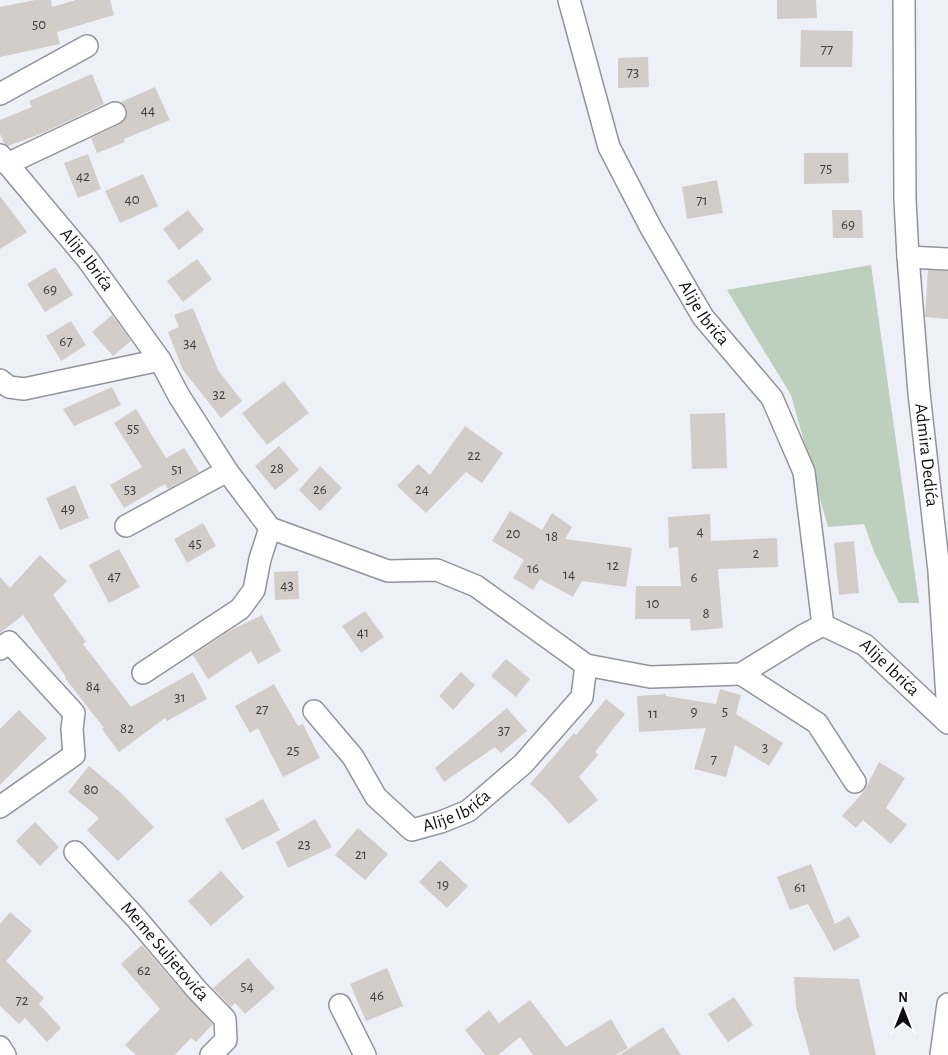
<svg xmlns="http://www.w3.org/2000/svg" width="948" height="1055" viewBox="0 0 948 1055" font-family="'Alegreya Sans',sans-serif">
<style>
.green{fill:#bdd0be}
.building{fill:#d3cdc9}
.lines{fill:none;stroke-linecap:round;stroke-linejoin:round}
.street-casing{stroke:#92949a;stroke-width:24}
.street{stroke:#fff;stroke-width:21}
.labels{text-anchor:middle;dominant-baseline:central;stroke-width:4.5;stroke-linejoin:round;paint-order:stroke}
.number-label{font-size:15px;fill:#3f3e3f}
.street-label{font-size:18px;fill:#0e0e11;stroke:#fdfdff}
</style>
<rect width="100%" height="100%" fill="#edf0f6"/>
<path class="green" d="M871,265L919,603H899L875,554L864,524L828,527L791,395L727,290Z"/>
<g class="building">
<path d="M35,0H51L52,7L76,0H110L114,15L57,32L60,44L0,57V7Z"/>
<path d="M777,0H816L817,18L777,19Z"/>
<path d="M801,30L853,31L852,67H800Z"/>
<path d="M648,57L649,87L618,88V58Z"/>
<path d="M92,74L104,104L43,133L8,146L4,143L0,134V120L32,107L29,101Z"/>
<path d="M155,87L170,120L124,139L125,142L97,153L91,138L120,124L125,120L127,115L126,108L121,102Z"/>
<path d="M804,153H848L849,183L804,184Z"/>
<path d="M88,154L101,189L78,198L64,163Z"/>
<path d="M143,174L158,206L120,223L105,191Z"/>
<path d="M717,180L723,213L687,219L682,187Z"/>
<path d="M0,196L27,232L0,249Z"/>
<path d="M188,210L204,230L179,250L163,229Z"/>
<path d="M832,210H862L863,238H833Z"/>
<path d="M197,259L212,279L183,302L167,281Z"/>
<path d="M55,267L73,295L45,312L27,284Z"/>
<path d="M928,270L948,271V319L925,317Z"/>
<path d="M193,308L218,370L242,401L221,418L183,370L168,332L179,327L174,315Z"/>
<path d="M112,315L131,341L113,356L92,332Z"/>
<path d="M71,321L86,345L61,361L46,336Z"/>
<path d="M284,381L309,413L267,445L242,413Z"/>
<path d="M112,387L121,405L74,426L63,409Z"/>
<path d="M136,409L166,458L184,448L199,472L168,489L165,484L124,508L110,485L142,467L114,423Z"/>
<path d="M725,413L727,468L692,469L690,414Z"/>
<path d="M465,426L503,453L482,483L466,472L426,513L397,486L418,464L430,475Z"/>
<path d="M279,446L299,470L275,490L255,466Z"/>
<path d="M320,466L342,488L320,511L299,490Z"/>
<path d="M75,485L89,518L60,530L46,498Z"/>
<path d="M510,511L542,530L552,513L572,527L565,539L632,548L626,587L582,581L573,597L540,579L533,590L513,578L524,560L492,541Z"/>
<path d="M710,514L711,541L777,538L778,567L718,569L723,628L691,631L690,619H635L636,586H681L678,547L669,548L668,517Z"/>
<path d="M203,523L216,546L187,563L174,539Z"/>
<path d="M854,541L859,593L839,595L834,543Z"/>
<path d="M119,549L140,587L109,603L89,565Z"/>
<path d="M40,555L67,581L53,595L86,642L83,644L131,707L193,672L207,699L167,721L165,718L119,752L102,729L104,728L65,678L66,677L23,615L0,633V577L10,588Z"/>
<path d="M298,571L299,599L275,600L274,572Z"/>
<path d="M365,611L384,637L361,653L342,626Z"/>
<path d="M262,615L281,651L258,664L251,651L208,679L193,655L231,630Z"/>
<path d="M506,659L530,679L516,697L491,676Z"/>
<path d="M461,672L475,685L453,710L439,696Z"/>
<path d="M274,684L298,726L303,724L320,758L283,777L258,728L250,733L235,706Z"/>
<path d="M720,689L741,695L736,714L783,743L769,766L735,745L726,777L694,769L706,728L639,732L637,696L666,694V696L716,704Z"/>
<path d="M606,699L625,714L595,752L598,755L579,777L598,800L569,824L546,798L530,784L574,733L576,735Z"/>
<path d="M507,708L527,731L501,753L495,747L444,782L435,768Z"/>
<path d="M19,710L47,738L0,785V729Z"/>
<path d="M879,762L905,778L886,808L907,825L891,844L863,820L856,828L842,816L865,790Z"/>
<path d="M89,766L120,792L154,827L118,861L87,830L99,818L68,792Z"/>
<path d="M263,799L280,830L242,850L225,819Z"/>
<path d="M315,819L332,847L288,868L276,842Z"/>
<path d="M35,822L59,847L40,866L16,841Z"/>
<path d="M358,828L388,854L365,880L335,855Z"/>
<path d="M440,860L468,886L447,908L419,882Z"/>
<path d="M811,864L835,924L849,916L860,937L834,951L808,904L790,910L777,877Z"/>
<path d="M221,871L244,897L211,926L188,901Z"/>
<path d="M10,912L32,931L6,961L44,998L39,1004L61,1028L47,1042L25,1018L19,1024L0,1006V924Z"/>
<path d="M142,945L178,987L213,1024L196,1042L191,1038L175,1055H136L125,1045L160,1009L121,964Z"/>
<path d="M248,958L275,988L245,1014L235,1003L231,1007L213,988Z"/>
<path d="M387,968L403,1006L366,1021L350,984Z"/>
<path d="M794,977L859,979L876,1055H810L796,1007Z"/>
<path d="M734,997L753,1025L728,1042L708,1014Z"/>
<path d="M530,1000L566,1047L611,1019L628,1048L616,1055H533L520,1037L498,1055H485L465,1030L489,1010L499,1023Z"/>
<path d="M663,1027L681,1055H619Z"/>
</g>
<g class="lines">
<g class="street-casing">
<g id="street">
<path id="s1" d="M569,0L609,147L651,228L703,317L772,398L804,472L823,625"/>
<path id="s2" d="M904,0L905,200L908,257L919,393L939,571L948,714"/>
<path d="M0,94L87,46"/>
<path id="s3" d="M0,155L88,260L160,360L179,396L227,471L270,528L388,571L437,570L476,586L586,665L650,677L741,674L804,635L823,625L865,645L948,723"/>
<path d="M7,164L115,113"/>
<path d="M908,257L948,259"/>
<path d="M0,380L9,387L24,389L160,360"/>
<path d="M126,526L227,471"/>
<path d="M0,649L9,642L74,713L72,729L74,755L0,807"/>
<path d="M143,673L240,609L254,590L260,559L270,528"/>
<path d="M741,674L817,723L855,782"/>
<path id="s4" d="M314,711L353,757L376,797L412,830L441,822L468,811L523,764L582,697L586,665"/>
<path id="s5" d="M75,852L136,918L197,990L225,1019L226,1040L211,1055"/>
<path d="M340,1005L365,1055"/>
<path d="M0,1047L5,1055"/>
<path d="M941,1055L948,1004"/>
</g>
</g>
<use href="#street" class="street"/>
</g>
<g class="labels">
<g class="number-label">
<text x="39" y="24">50</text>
<text x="827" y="49">77</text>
<text x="633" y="72">73</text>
<text x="148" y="110">44</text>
<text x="826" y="168">75</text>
<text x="83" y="176">42</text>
<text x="132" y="199">40</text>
<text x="702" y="200">71</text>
<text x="848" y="224">69</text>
<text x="50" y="289">69</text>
<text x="66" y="341">67</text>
<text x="190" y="343">34</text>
<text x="219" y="394">32</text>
<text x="133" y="428">55</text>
<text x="474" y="455">22</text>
<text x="277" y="468">28</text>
<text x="177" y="469">51</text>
<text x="130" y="489">53</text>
<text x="320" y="489">26</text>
<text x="422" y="489">24</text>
<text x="68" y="508">49</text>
<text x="700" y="531">4</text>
<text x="513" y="533">20</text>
<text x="552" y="536">18</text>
<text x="195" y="543">45</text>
<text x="756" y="553">2</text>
<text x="613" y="565">12</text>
<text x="533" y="568">16</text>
<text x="569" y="574">14</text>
<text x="114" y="576">47</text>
<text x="694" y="577">6</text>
<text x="287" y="585">43</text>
<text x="653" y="603">10</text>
<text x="706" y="613">8</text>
<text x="363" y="632">41</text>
<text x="93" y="686">84</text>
<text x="180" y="697">31</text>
<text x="262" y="709">27</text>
<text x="694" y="711">9</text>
<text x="725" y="711">5</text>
<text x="653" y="713">11</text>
<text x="127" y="728">82</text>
<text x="504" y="730">37</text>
<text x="765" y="747">3</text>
<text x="293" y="750">25</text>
<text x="714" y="759">7</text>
<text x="91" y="789">80</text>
<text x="304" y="844">23</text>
<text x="361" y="854">21</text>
<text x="443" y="884">19</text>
<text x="800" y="887">61</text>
<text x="144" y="970">62</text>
<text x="247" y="986">54</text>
<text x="377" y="995">46</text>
<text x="22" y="1000">72</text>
</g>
<g class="street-label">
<text stroke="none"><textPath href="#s3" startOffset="136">Alije Ibrića</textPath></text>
<text stroke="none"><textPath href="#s1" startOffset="344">Alije Ibrića</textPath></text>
<text stroke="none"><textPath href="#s2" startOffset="456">Admira Dedića</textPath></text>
<text stroke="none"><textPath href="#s3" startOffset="1145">Alije Ibrića</textPath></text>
<text stroke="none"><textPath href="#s4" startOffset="204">Alije Ibrića</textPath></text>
<text stroke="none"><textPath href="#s5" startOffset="134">Meme Suljetovića</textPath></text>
</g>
</g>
<g transform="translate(903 1010)" stroke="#fdfdff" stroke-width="4" paint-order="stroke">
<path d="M0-4L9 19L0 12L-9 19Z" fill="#0e0e11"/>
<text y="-8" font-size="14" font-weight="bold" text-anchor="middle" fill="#0e0e11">N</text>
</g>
</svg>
